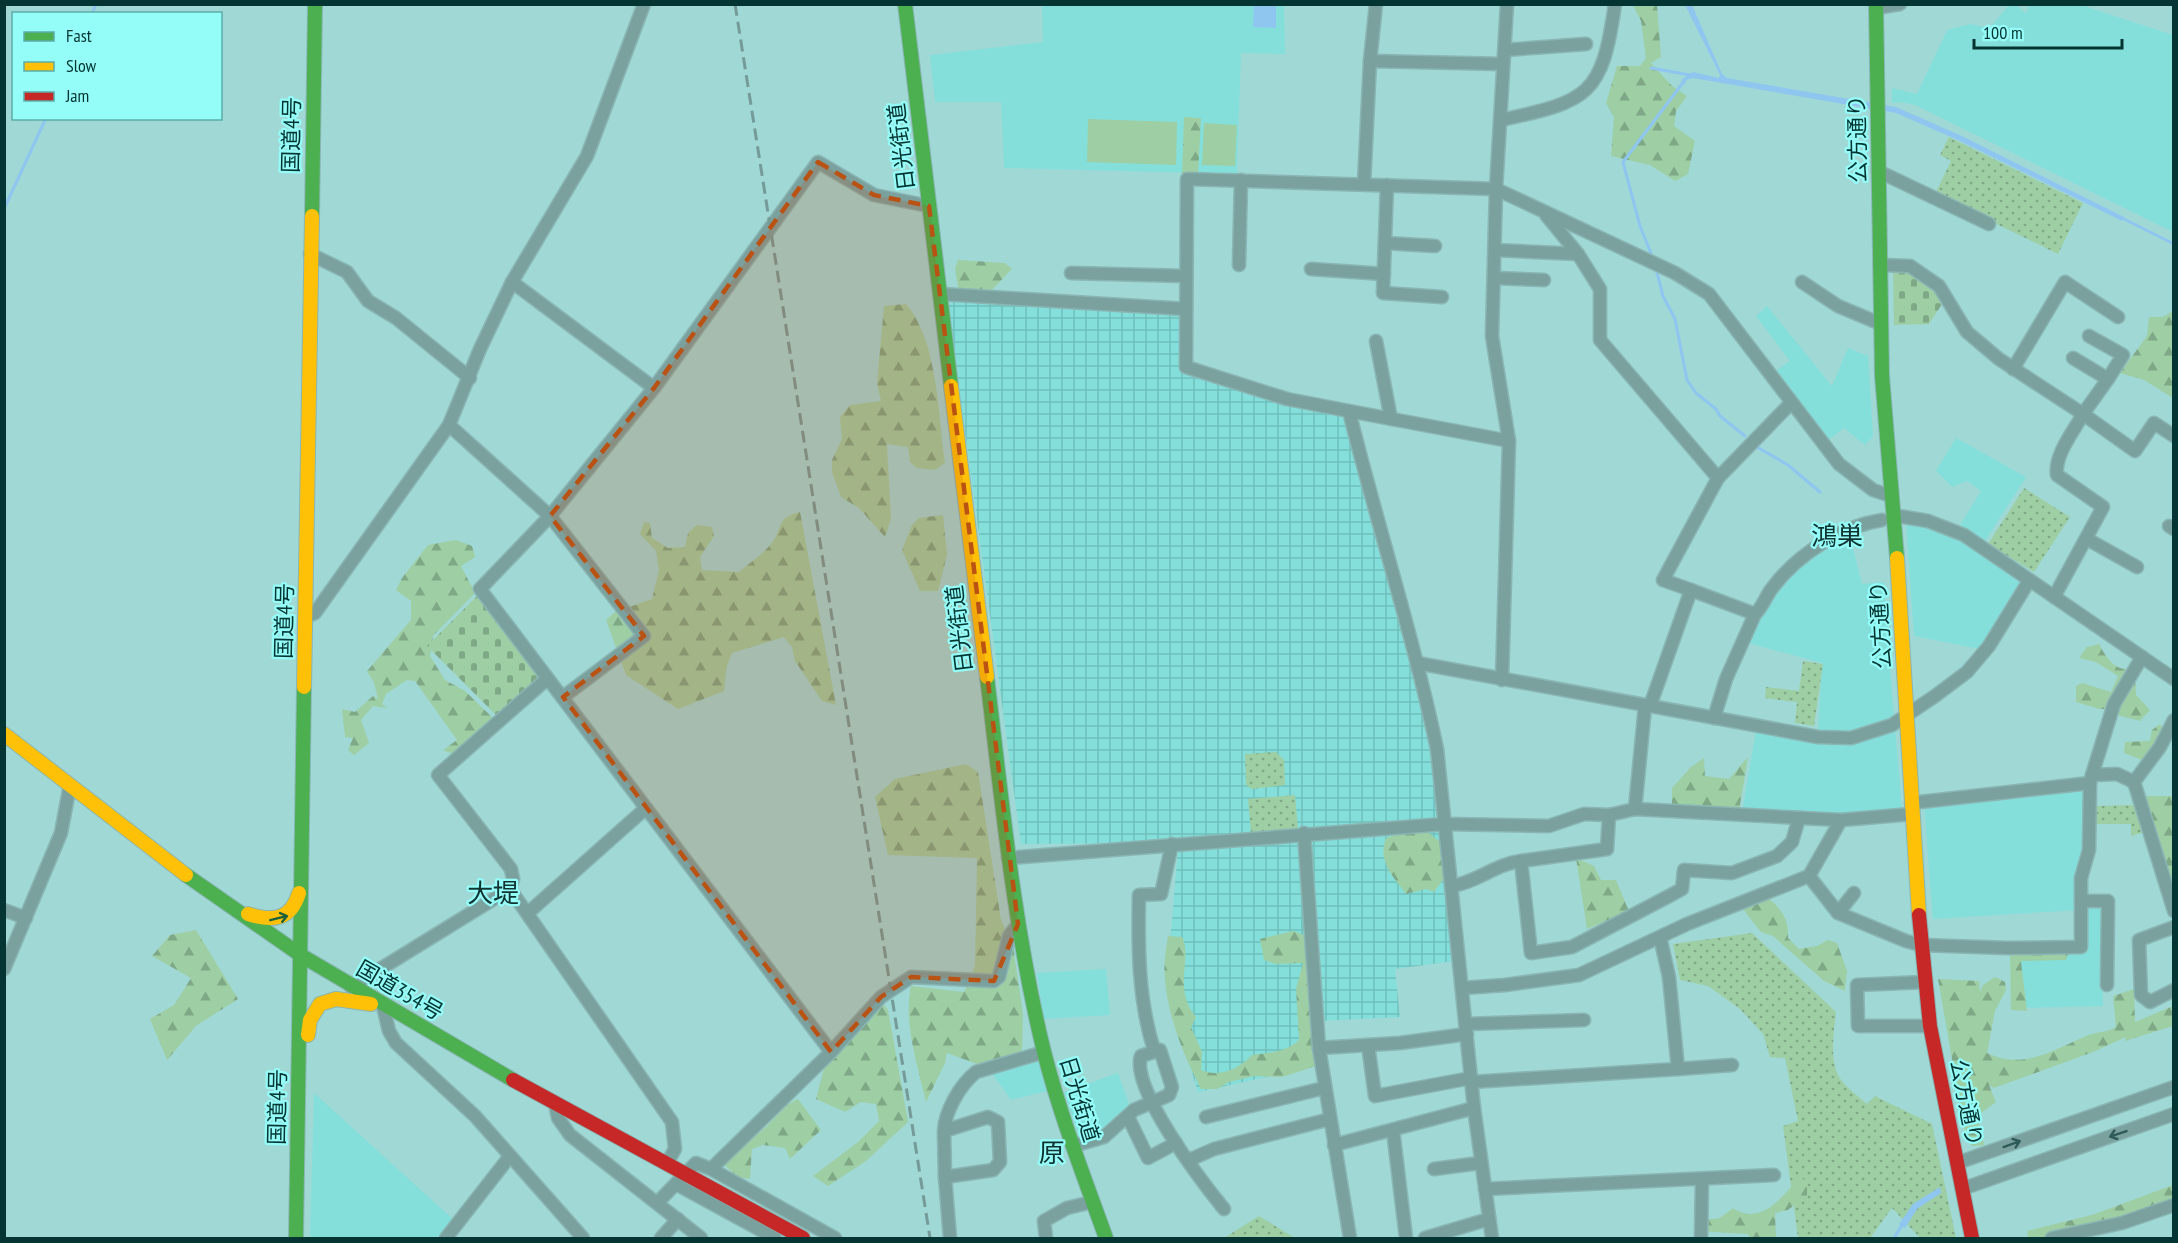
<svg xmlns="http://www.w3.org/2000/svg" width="2178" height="1243" viewBox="0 0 2178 1243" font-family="'PT Sans Narrow','Noto Sans JP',sans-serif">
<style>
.built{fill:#84dfdb}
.industrial{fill:url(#industrial-grid)}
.grass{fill:url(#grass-dots)}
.forest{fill:url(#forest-firs)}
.cemetery{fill:url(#cemetery-stones)}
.pitch{fill:#9ecea4}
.water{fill:#8ec6f0}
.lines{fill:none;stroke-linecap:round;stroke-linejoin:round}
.stream{stroke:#8ec6f0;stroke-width:3}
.street-casing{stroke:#89b6b4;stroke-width:15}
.fast-casing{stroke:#89b6b4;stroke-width:16}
.slow-casing{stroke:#89b6b4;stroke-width:16}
.jam-casing{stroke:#89b6b4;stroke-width:16}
.street{stroke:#7ba19f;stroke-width:12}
.fast{stroke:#4caf50;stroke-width:14}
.slow{stroke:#ffc107;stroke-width:14}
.jam{stroke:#c62828;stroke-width:14}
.rail{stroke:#759b99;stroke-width:3;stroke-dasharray:12 6;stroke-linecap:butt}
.oneway{stroke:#1d603d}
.oneway2{stroke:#2e5b59}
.marked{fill:#ba5214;fill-opacity:0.2;stroke:#ba5214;stroke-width:4.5;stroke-dasharray:12 8;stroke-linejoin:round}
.labels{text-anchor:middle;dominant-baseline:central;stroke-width:4.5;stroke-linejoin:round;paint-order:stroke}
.street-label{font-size:22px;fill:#043533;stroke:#95fdf8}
.quarter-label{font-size:26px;fill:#103231;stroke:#95fdf8}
</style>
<defs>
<pattern id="industrial-grid" width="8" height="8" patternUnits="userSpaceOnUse" patternTransform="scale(1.5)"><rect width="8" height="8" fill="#84dfdb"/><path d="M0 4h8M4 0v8" fill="none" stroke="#70c0bc"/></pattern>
<pattern id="grass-dots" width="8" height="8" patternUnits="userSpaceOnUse" patternTransform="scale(1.5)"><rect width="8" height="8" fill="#9ecea4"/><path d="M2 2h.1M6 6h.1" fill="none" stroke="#7fa886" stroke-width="1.8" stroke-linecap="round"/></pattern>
<pattern id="forest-firs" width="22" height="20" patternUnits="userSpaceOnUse" patternTransform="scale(1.5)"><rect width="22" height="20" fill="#9ecea4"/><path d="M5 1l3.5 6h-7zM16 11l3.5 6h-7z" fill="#7fa886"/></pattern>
<pattern id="cemetery-stones" width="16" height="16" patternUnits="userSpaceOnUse" patternTransform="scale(1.5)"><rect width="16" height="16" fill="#9ecea4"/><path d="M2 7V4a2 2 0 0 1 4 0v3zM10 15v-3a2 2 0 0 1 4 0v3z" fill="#7fa886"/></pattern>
</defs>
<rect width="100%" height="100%" fill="#a0d8d5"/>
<g class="built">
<path d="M1042,5H1284L1285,54L1241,53L1237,174L1004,168L1001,102H935L930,55L1043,42Z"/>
<path d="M2009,5H2016L2026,14L2029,5H2087V7L2173,35V232L1915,105L1901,102L1892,103V88L1917,94L1947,30L1970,24L1990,28Z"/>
<path d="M1767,306L1832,386L1848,348L1868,356L1873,436L1865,445L1844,428L1827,441L1773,373L1790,361L1756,316Z"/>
<path d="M1956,438L2026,477L1985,541L1960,525L1981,491L1967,481L1952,487L1936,471Z"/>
<path d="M1906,522L1930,526L1966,541L2023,583L1980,649L1914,636Z"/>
<path d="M1849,532L1862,584L1884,582L1894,721L1851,735L1818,734L1822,663L1748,643L1777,589L1809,559Z"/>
<path d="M1895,728L1902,812L1842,818L1742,812L1756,731L1816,741Z"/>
<path d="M2086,787V849L2078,910L1933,919L1924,805Z"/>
<path d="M2084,907H2101L2103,1006L2016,1008L2015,956L2085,954Z"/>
<path d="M1106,969L1110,1015L1043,1019L1037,973Z"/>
<path d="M1039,1060L1047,1091L1011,1100L991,1072Z"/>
<path d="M1118,1073L1130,1107L1103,1131L1079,1137L1064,1092Z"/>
<path d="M314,1093L456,1222L440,1238H310Z"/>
</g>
<g class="industrial">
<path d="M953,300L1184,314V369L1346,416L1387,565L1432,747L1439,819L1155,843L1021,844L948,306Z"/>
<path d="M1441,828L1455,961L1395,969L1400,1017L1320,1021L1311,838Z"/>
<path d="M1301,838L1316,1066L1198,1092L1166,991L1178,849Z"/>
</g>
<g class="grass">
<path d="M1949,137L2083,203L2058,254L1935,194L1951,161L1940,155Z"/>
<path d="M2024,488L2070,517L2034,572L1988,544Z"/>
<path d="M1803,661L1823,664L1814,726L1795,723L1797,702L1765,698L1766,687L1799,691Z"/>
<path d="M1276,752L1284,760L1285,785L1252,789L1246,785L1245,754Z"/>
<path d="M1295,795L1298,829L1251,833L1248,799Z"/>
<path d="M2137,805L2145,832L2131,836V824H2094L2093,806Z"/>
<path d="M1752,933L1836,1012C1834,1030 1830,1056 1837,1073C1842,1085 1858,1096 1867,1104L1875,1096L1932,1124L1956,1238H1920L1892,1208L1870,1238H1798L1783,1126L1798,1121L1785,1058L1770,1057L1763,1034L1740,1009L1708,986L1680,980L1673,944Z"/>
<path d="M1259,1216L1295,1238H1224Z"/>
</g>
<g class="forest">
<path d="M1633,5H1657L1661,57L1651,63L1672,86L1687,96L1676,111L1674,126L1695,141L1688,174L1675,181L1650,165L1611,156L1614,117L1606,103L1617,66H1640L1646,58L1641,21Z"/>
<path d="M1184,117L1201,118L1198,175L1182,174Z"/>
<path d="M958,260L1005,263L1012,269L989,293L959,292L955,269Z"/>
<path d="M906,304C938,341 938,415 945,463L935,470L917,468L910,462L908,447L887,444L891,519L885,537L859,508L841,497L832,472V460L842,439L840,417L850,405L881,401L877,383L884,306Z"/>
<path d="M2173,311V398L2144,380L2120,373L2147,336L2149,317H2163Z"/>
<path d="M800,512L836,705L822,701L795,661L792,647L784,637L732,653L727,665L724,691L678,709L626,675L606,620L615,612L652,599L659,570L656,551L640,534L644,522L650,523L652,538L668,548L685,547L688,533L697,525L712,527L714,536L700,557L702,570L739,572C749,563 762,555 771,544C784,529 774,518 800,512Z"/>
<path d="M943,515L947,555L938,591H920L902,550L912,525L919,518Z"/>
<path d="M456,540L472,546L475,557L461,566L475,593L433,636L430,656L445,680L465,691L494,719L453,754L443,750L457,740L415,681L407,680L386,694L382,704L387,708L373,706L361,720L369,743L354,755L348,750L353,738L345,737L342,709L355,712L373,696L378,699L374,683L367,671L411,620V601L396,590L402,578L428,545Z"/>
<path d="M2099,644C2106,657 2115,672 2132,669L2115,709H2099L2076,702V686L2082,683L2111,692L2118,676L2096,662L2079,658L2087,647Z"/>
<path d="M2135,677L2136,695L2150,710L2140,721L2114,714Z"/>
<path d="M2160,724L2164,730L2142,760L2124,753L2125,742L2150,741L2152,730Z"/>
<path d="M1748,757L1739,811L1672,807V788L1691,767L1704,758L1705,776L1729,779Z"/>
<path d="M966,764L978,772L1001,920L1013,946L1023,1014L1022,1051L977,1064L947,1053L945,1063L926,1102C918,1066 903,1023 911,986L964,992L975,966L977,858L888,855L875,797L895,779Z"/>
<path d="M2146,796H2173V899Z"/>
<path d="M1426,831L1442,843L1445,877L1434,892L1426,889L1406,894C1393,876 1377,861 1386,838L1401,833Z"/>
<path d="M1576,858L1594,866L1601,880H1616L1629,911L1587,929Z"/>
<path d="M1768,898C1782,909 1789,920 1788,938L1799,949L1817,946L1828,940L1837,943L1847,971L1845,991L1824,981L1773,936L1761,932L1742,908Z"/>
<path d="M196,930L238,999L196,1026L167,1060L150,1019L174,1005L191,978L152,956L170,935Z"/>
<path d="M1293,931L1304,935L1317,962L1322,1004L1316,1066L1282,1077L1254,1076L1229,1082L1217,1089H1201C1184,1056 1167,1015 1165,978C1163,965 1166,950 1168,936L1182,937C1193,957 1172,989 1196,1017L1191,1027L1202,1052L1201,1070C1219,1078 1239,1069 1252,1055C1268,1053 1287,1052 1299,1040L1296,989L1303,963L1276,964L1264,960L1260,939Z"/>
<path d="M2070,950L2066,960L2021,961L2027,1011L2011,1010L2010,951Z"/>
<path d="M1995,977L2005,982L2006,990L1995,1011L1987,1053C2025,1071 2054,1049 2089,1035C2098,1032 2107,1032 2116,1027L2113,996L2134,989L2135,1022L2173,1006V1026L2125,1041L2126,1037L2093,1052L1994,1088L1989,1085L1996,1102L1977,1116L1984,1145L1972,1146L1965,1133L1938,979L1979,981L1980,992L1983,985Z"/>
<path d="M882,1002L888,1010L908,1122L866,1161L828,1186L813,1176L858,1142L879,1121L876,1104L861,1102L845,1112L816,1099L824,1068L848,1040L872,1018Z"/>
<path d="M798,1099L821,1130L790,1159L785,1148L763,1145L752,1149L750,1179L738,1177L722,1163L766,1127L787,1105Z"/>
<path d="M1800,1175L1807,1184V1195L1788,1210L1775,1213L1776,1238H1750L1748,1234L1698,1231L1705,1220L1720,1218L1733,1208C1760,1227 1785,1196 1800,1175Z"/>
<path d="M2173,1185V1201L2161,1208L2041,1238H2028L2027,1231L2092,1215Z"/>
</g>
<g class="cemetery">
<path d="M1893,270H1909L1944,301L1929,324L1894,325Z"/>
<path d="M478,595L539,679L498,717L427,646Z"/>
</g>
<g class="pitch">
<path d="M1088,119L1177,122L1176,165L1087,162Z"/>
<path d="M1204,123L1237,125L1235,166L1202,165Z"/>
</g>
<g class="water">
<path d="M1254,5H1276V28L1253,27Z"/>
<path d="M1685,5H1692L1722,74L1727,78L1896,107L1962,136L2124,217L2122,221L1960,141L1896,113L1693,78L1686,80L1685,84L1681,80L1693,72L1719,78L1720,75Z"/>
<path d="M1940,1187L1941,1193L1917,1209L1905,1228L1899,1224L1913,1204Z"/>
</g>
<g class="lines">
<g class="stream">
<path d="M92,14L96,4"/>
<path d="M1651,68L1690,75"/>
<path d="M4,209L46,118"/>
<path d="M2122,218L2174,244"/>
<path d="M1652,256L1640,226L1623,162L1685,80"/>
<path d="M1657,273L1663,296L1675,319L1687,380L1696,393L1716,409L1720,416L1745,436"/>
<path d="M1757,447L1788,465L1820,492"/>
<path d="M1894,1238L1904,1222"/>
</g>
<g class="street-casing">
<g id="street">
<path d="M1876,8L1900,4"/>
<path d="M1505,50L1586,44"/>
<path d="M1370,61L1376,4"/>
<path d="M1501,120C1589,101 1602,96 1615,4"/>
<path d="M1878,171L1989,224"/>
<path d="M1364,184L1370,61L1503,64"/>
<path d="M1387,185L1383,293L1442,297"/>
<path d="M1385,243L1435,246"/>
<path d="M1495,250L1578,254L1546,215"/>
<path d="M310,254L347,272L368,301L396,318L470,378"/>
<path d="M1578,254L1600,289V340L1718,478"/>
<path d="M1239,265L1241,180"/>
<path d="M1880,265L1910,266L1939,286L1967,332L1999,359L2083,414C2074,431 2054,455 2057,475L2103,507L2054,597"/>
<path d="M1311,269L1384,274"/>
<path d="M1071,273L1186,276"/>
<path d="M1494,278L1544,280"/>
<path d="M512,282L654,388"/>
<path d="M1802,282L1838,306L1881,324"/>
<path d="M940,294L1186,309"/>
<path d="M2089,336L2123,355L2108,379"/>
<path d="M1376,341L1391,419"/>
<path d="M2073,358L2108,379L2083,414L2135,451L2154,423L2174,436"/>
<path d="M2013,369L2065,282L2118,317"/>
<path d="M1349,411L1509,441"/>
<path d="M449,425L550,516L644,636L563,697"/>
<path d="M1893,515L1928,521L1964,535L2174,679"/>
<path d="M2169,526L2174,529"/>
<path d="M2087,539L2137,567"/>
<path d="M1691,590L1663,580L1718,478L1791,403"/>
<path d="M1755,614C1763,607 1766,595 1773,587C1798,554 1842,526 1882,520"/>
<path d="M305,617L315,613L449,425L480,349L512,282L587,156L644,4"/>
<path d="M1417,663L1818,737L1851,738L1892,725L1935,696L1967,672L1989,646L2029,581"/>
<path d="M1502,680L1509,441L1492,336L1496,189L1507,4"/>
<path d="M1650,706L1691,590L1755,614L1726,679L1714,718"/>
<path d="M2092,775L2114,704L2142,657"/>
<path d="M2134,782L2174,911"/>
<path d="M1911,803L2090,783L2092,775L2117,774L2134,782L2160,747L2174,720"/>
<path d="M1635,809L1645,706"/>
<path d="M1609,815L1607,849L1521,861L1531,953L1572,947L1671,895L1682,889L1684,870L1732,873L1777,856L1792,842L1799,818"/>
<path d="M1304,833L1319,1048L1350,1238"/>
<path d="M1008,858L1445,824L1549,826L1584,814L1609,815L1635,809L1841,820L1912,814"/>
<path d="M1809,876L1838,913L1906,941L1921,945L2008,948L2081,947V878L2089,850L2090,783"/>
<path d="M1452,886C1478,882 1495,864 1521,861"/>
<path d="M510,889L672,1122L675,1149L667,1163"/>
<path d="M2081,901H2108L2107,985"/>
<path d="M4,910L26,918"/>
<path d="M529,912L646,808"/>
<path d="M1838,913L1854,893"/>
<path d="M2174,927L2139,940L2141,995L2150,1002L2174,990"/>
<path d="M4,969L61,833L70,785"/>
<path d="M1925,982L1857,985L1858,1026H1930"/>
<path d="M351,987L510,889L513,879L511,869L438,775L547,679"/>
<path d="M1463,988L1505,985L1579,975L1687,924L1809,876L1841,820"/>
<path d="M383,1006L389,1031L396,1043L475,1116L583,1238"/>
<path d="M1466,1024L1584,1020"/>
<path d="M1368,1045L1375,1096L1471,1078"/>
<path d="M1319,1048L1400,1043L1467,1034"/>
<path d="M1154,1050C1138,999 1138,948 1139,895L1161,894L1172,844"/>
<path d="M831,1052L480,589L550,516L654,388L818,162L874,195L929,206"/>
<path d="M1678,1069L1732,1065"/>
<path d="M1472,1082L1678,1069L1669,977L1660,937"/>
<path d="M555,1103L558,1118L570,1135L701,1238"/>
<path d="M1128,1117L1148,1158L1176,1143"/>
<path d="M1206,1117L1324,1088"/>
<path d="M1393,1130L1406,1238"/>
<path d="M944,1131L945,1177L993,1170L1000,1162L998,1122L988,1117L944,1131C945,1111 960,1085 976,1072L1044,1052"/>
<path d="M1334,1145L1474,1108"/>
<path d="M1073,1146L1104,1137L1134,1110L1169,1095L1172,1087L1160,1050L1141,1056C1130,1088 1202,1182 1224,1209"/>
<path d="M1189,1160L1214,1149L1330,1119"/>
<path d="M1957,1163L2174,1087"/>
<path d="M711,1169L835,1238"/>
<path d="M1434,1169L1480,1163"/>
<path d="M945,1177L950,1238"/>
<path d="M676,1184L775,1238"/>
<path d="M1485,1189L1774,1175"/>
<path d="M1962,1189L2174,1114"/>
<path d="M657,1203L696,1163L711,1169L831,1052L881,997L911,977L994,981L999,977L1009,936L1018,924"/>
<path d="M446,1238L510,1156"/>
<path d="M661,1238L678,1219"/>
<path d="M1046,1238L1044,1221L1067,1208L1092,1202"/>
<path d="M1425,1238L1489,1219"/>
<path d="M1492,1238L1474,1108L1437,749C1413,635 1377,524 1349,411L1287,399L1186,367L1187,179L1496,189L1675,273L1709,294L1839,464L1873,490L1891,496"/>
<path d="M1701,1238L1702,1179"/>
<path d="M2052,1238L2122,1223L2174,1205"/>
</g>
</g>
<g class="fast-casing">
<g id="fast">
<path d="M905,4L951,386"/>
<path d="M1876,4L1882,376L1897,558"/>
<path d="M312,216L315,4"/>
<path d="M987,677C1002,802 1014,929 1044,1052C1060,1115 1084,1177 1106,1238"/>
<path d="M186,875L302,956L513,1080"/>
<path d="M296,1238L304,687"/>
</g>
</g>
<g class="slow-casing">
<g id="slow">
<path d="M951,386L987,677"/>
<path d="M1897,558L1919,915"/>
<path d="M304,687L312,216"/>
<path d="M4,734L186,875"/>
<path d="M248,914C273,922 291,920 299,893"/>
<path d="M308,1035L310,1020L320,1004L336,999L371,1004"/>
</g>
</g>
<g class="jam-casing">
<g id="jam">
<path d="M1919,915L1930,1026L1972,1238"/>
<path d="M513,1080L803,1238"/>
</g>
</g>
<use href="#street" class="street"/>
<use href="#fast" class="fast"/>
<use href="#slow" class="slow"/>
<use href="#jam" class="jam"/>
<path class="rail" d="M735,4L930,1238"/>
</g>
<defs><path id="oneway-shaft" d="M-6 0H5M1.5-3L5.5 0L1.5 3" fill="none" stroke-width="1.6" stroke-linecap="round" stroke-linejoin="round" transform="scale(1.5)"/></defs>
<use class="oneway" href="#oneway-shaft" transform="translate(279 918) rotate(-14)"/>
<g class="oneway2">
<use href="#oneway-shaft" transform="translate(2118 1134) rotate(161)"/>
<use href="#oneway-shaft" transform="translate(2012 1144) rotate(-20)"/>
</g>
<path class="marked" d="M818,162L874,195L929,206L1018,924L994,981L911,977L881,997L831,1052L563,697L644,636L550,516L654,388Z"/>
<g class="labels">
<g class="street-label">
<text transform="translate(291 135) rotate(-89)">国道4号</text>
<text transform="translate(1857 139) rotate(-91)">公方通り</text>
<text transform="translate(901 147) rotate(-97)">日光街道</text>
<text transform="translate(284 621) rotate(-89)">国道4号</text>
<text transform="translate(1880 625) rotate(-93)">公方通り</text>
<text transform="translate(959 629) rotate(-97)">日光街道</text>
<text transform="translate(400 990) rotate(30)">国道354号</text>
<text transform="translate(1080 1099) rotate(73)">日光街道</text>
<text transform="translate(1967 1103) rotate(79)">公方通り</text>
<text transform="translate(277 1107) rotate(-89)">国道4号</text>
</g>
<g class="quarter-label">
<text x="1837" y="535">鴻巣</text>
<text x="493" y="892">大堤</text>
<text x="1052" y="1152">原</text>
</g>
</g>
<rect width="2178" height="1243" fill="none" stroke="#043533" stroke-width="12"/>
<rect x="12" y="12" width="210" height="108" fill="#95fdf8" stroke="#5bada9" stroke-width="1.5"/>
<rect x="24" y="32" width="30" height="9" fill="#4caf50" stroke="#5bada9" stroke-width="1.5"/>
<text x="66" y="42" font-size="18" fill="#043533">Fast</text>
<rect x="24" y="62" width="30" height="9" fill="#ffc107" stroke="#5bada9" stroke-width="1.5"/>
<text x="66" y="72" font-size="18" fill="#043533">Slow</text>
<rect x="24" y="92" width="30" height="9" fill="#c62828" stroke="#5bada9" stroke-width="1.5"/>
<text x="66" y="102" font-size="18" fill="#043533">Jam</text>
<path d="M1974 39v9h148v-9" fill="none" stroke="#043533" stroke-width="3"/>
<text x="1983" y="39" font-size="18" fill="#043533" stroke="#95fdf8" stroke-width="4.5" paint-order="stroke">100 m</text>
</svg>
